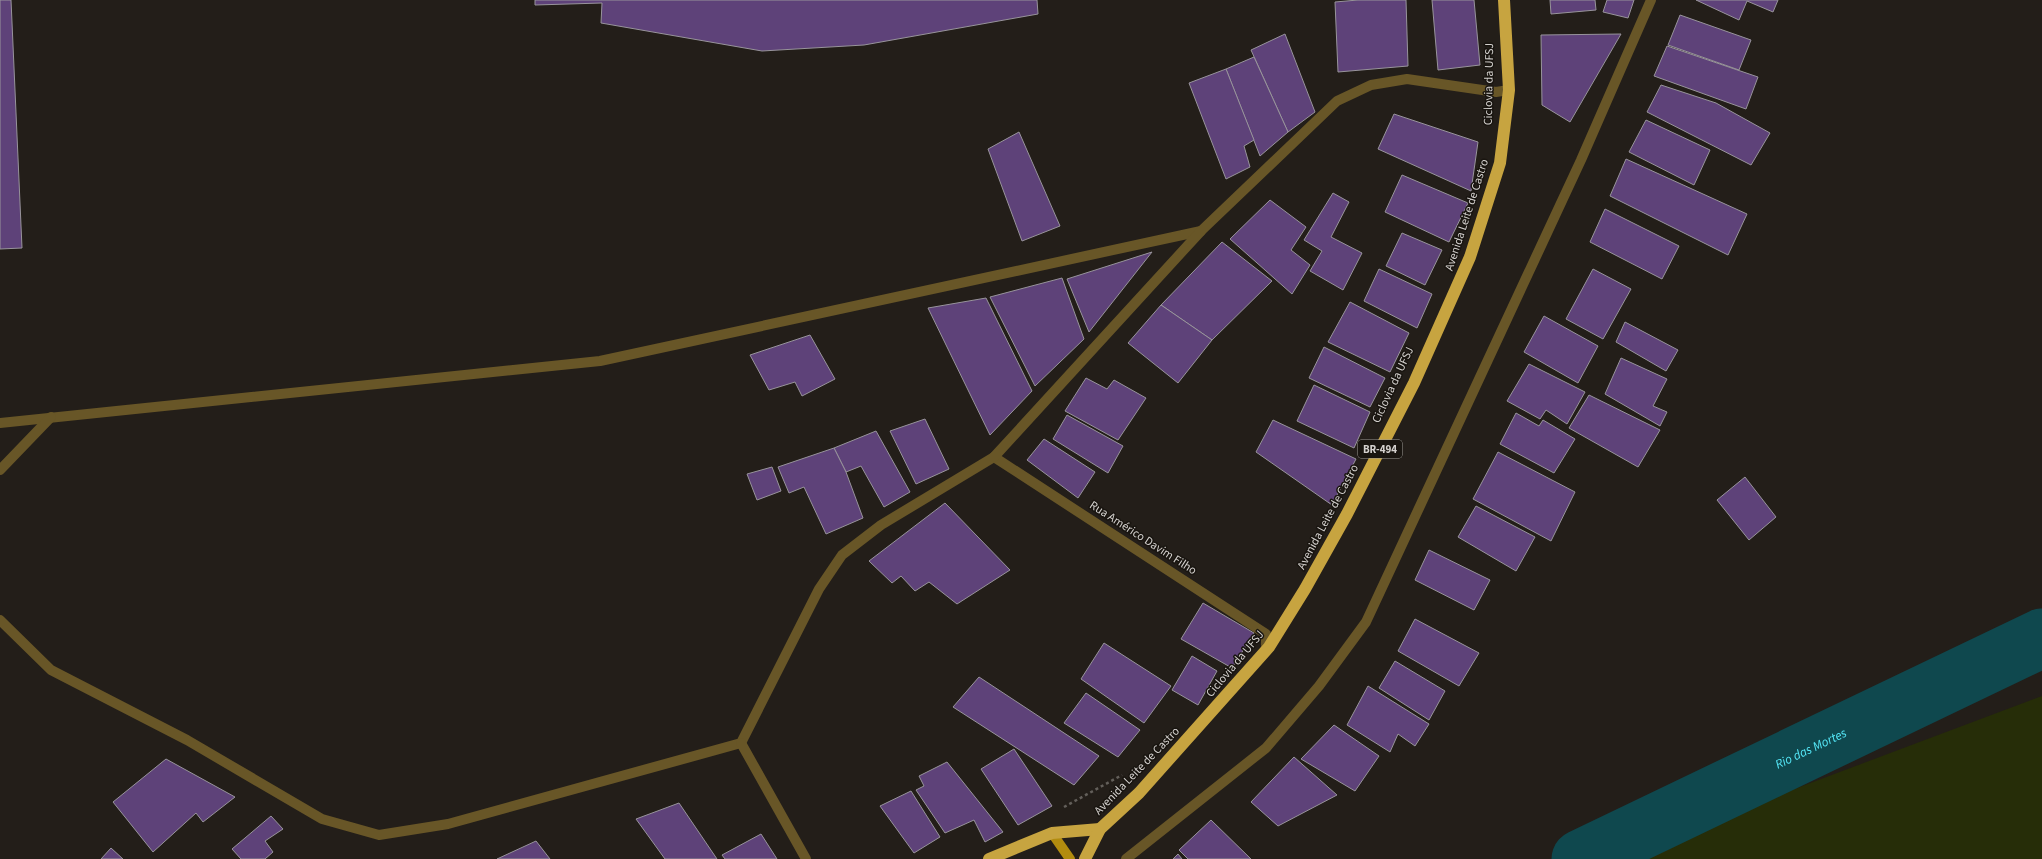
<svg xmlns="http://www.w3.org/2000/svg" width="2042" height="859" viewBox="0 0 2042 859" font-family="'Source Sans 3',sans-serif">
<style>
.green{fill:#262d08}
.lines{fill:none;stroke-linecap:round;stroke-linejoin:round}
.river{stroke:#0f484e;stroke-width:59}
.building{fill:#5e4279;stroke:#98949b}
.path{stroke:#635f5a;stroke-width:2.5;stroke-dasharray:3 3;stroke-linecap:butt}
.minor{stroke:#685627;stroke-width:10}
.major{stroke:#b28c0f;stroke-width:10}
.highway{stroke:#c7a440;stroke-width:12}
.labels{text-anchor:middle;dominant-baseline:central;stroke-width:3;stroke-linejoin:round;paint-order:stroke}
.shield{fill:#191510;stroke:#9c9995;stroke-width:1}
.shield-label{font-size:11px;font-weight:bold;fill:#d4d1ce}
.street-label{font-size:12px;fill:#d4d1ce;stroke:#191510}
.water-label{font-size:13px;font-style:italic;fill:#55e8f8;stroke:#191510}
</style>
<rect width="100%" height="100%" fill="#231e19"/>
<path class="green" d="M2042,696V859H1624L1696,826Z"/>
<g class="lines">
<path class="river" id="s1" d="M1581,859L2042,638"/>
</g>
<g class="building">
<path d="M0,0H11L22,248L0,249Z"/>
<path d="M535,0H1037L1038,14L864,45L762,51L601,23L602,3L535,5Z"/>
<path d="M1358,0H1406L1408,66L1338,72L1335,2Z"/>
<path d="M1432,0H1474L1480,65L1438,70Z"/>
<path d="M1550,0H1595L1596,10L1551,14Z"/>
<path d="M1607,0H1634L1628,18L1603,12Z"/>
<path d="M1696,0H1778L1773,12L1747,1L1739,20Z"/>
<path d="M1680,15L1751,40L1739,70L1668,45Z"/>
<path d="M1285,34L1315,112L1288,132L1251,50Z"/>
<path d="M1621,34L1570,122L1542,105L1541,35Z"/>
<path d="M1667,46L1758,77L1746,109L1654,76Z"/>
<path d="M1254,57L1288,132L1260,156L1226,69Z"/>
<path d="M1226,69L1254,140L1244,146L1250,167L1226,179L1189,83Z"/>
<path d="M1661,85L1716,103L1770,133L1751,165L1647,112Z"/>
<path d="M1394,114L1478,142L1471,191L1378,149Z"/>
<path d="M1646,120L1710,150L1694,185L1629,152Z"/>
<path d="M1019,132L1060,226L1022,241L988,149Z"/>
<path d="M1626,159L1747,214L1728,255L1610,196Z"/>
<path d="M1402,175L1468,203L1449,242L1385,212Z"/>
<path d="M1333,193L1349,202L1331,237L1362,253L1343,290L1310,271L1322,251L1304,240Z"/>
<path d="M1270,200L1306,227L1291,250L1310,265L1292,294L1230,239Z"/>
<path d="M1605,209L1679,246L1662,279L1590,242Z"/>
<path d="M1402,233L1442,250L1425,285L1386,266Z"/>
<path d="M1222,242L1272,281L1212,340L1161,305Z"/>
<path d="M1152,252L1089,332L1067,279Z"/>
<path d="M1379,269L1432,294L1417,328L1364,301Z"/>
<path d="M1593,269L1631,289L1603,339L1566,319Z"/>
<path d="M1062,278L1084,339L1035,386L990,297Z"/>
<path d="M986,298L1032,391L990,435L928,308Z"/>
<path d="M1350,302L1409,333L1390,372L1328,342Z"/>
<path d="M1161,305L1212,340L1178,383L1128,343Z"/>
<path d="M1544,316L1598,346L1578,383L1524,352Z"/>
<path d="M1625,322L1678,350L1666,371L1616,342Z"/>
<path d="M810,335L835,379L802,396L795,382L769,390L750,355Z"/>
<path d="M1324,347L1385,378L1370,407L1309,378Z"/>
<path d="M1621,358L1667,379L1653,406L1667,412L1660,426L1605,394Z"/>
<path d="M1529,364L1585,392L1567,424L1546,410L1540,419L1507,401Z"/>
<path d="M1086,378L1107,389L1114,380L1146,398L1118,440L1065,411Z"/>
<path d="M1314,385L1370,412L1354,448L1297,421Z"/>
<path d="M1589,395L1660,430L1638,467L1569,428Z"/>
<path d="M1516,413L1539,426L1543,420L1575,439L1554,473L1500,444Z"/>
<path d="M1067,415L1123,446L1108,473L1053,439Z"/>
<path d="M925,419L949,469L916,484L890,431Z"/>
<path d="M1273,420L1356,459L1332,505L1256,452Z"/>
<path d="M876,431L910,492L884,507L861,466L846,472L834,448Z"/>
<path d="M1044,439L1095,472L1078,498L1027,460Z"/>
<path d="M834,448L846,472L863,518L826,534L804,487L789,493L778,467Z"/>
<path d="M1498,452L1575,492L1551,541L1473,499Z"/>
<path d="M772,467L781,491L757,500L747,474Z"/>
<path d="M1745,477L1776,517L1749,540L1717,500Z"/>
<path d="M945,503L1010,570L957,604L929,582L915,591L901,576L892,583L869,561Z"/>
<path d="M1476,506L1535,537L1516,571L1458,537Z"/>
<path d="M1429,550L1490,580L1474,610L1415,580Z"/>
<path d="M1203,603L1254,633L1232,668L1181,639Z"/>
<path d="M1415,619L1479,653L1459,686L1398,651Z"/>
<path d="M1104,643L1171,686L1144,723L1081,679Z"/>
<path d="M1192,656L1217,671L1198,705L1172,690Z"/>
<path d="M1395,661L1445,691L1429,720L1379,688Z"/>
<path d="M979,677L1099,756L1074,785L953,707Z"/>
<path d="M1368,686L1429,724L1415,746L1398,734L1390,752L1347,725Z"/>
<path d="M1086,693L1140,730L1118,757L1064,723Z"/>
<path d="M1334,725L1379,756L1355,791L1301,759Z"/>
<path d="M1014,749L1052,806L1018,825L981,769Z"/>
<path d="M1294,757L1337,795L1278,826L1251,802Z"/>
<path d="M166,759L235,797L203,822L196,813L153,852L113,802Z"/>
<path d="M947,762L1003,832L985,842L974,820L945,833L916,790L924,786L919,776Z"/>
<path d="M911,791L940,837L914,853L880,806Z"/>
<path d="M679,803L717,859H665L636,819Z"/>
<path d="M271,816L283,829L265,841L273,852L265,859H241L232,849Z"/>
<path d="M1211,820L1251,859H1188L1179,850Z"/>
<path d="M761,834L777,859H725L722,855Z"/>
<path d="M536,841L550,859H497Z"/>
<path d="M111,848L123,859H101Z"/>
<path d="M1178,854L1182,859H1173Z"/>
</g>
<g class="lines">
<path class="path" d="M1064,807L1122,775"/>
<g class="minor">
<path d="M0,423L600,361L1201,231"/>
<path d="M994,457L1266,634V645L1269,647"/>
<path d="M0,470L51,417"/>
<path d="M0,620L51,670L187,740L322,819L379,835L448,824L741,743L819,589L842,555L881,525L994,457L1201,231L1337,101L1371,85L1407,79L1496,92L1509,90"/>
<path d="M741,743L806,859"/>
<path d="M1126,859L1266,748L1319,686L1366,622L1581,160L1651,0"/>
</g>
<path class="major" d="M1052,833L1070,859"/>
<g class="highway">
<path d="M989,859L1052,833L1100,829"/>
<path d="M1085,859L1100,829L1139,793L1269,647L1305,589L1347,514L1414,383L1470,257L1500,163L1509,90L1504,0"/>
</g>
</g>
<g class="labels">
<rect class="shield" x="1358" y="440" width="44" height="18" rx="3"/>
<g class="shield-label">
<text x="1380" y="449">BR-494</text>
</g>
<g class="street-label">
<text transform="translate(1489 84) rotate(-89)">Ciclovia da UFSJ</text>
<text transform="translate(1467 215) rotate(-72)">Avenida Leite de Castro</text>
<text transform="translate(1393 385) rotate(-65)">Ciclovia da UFSJ</text>
<text transform="translate(1328 517) rotate(-62)">Avenida Leite de Castro</text>
<text transform="translate(1143 538) rotate(33)">Rua Américo Davim Filho</text>
<text transform="translate(1235 664) rotate(-50)">Ciclovia da UFSJ</text>
<text transform="translate(1137 771) rotate(-46)">Avenida Leite de Castro</text>
</g>
<g class="water-label">
<text stroke="none"><textPath href="#s1" startOffset="255">Rio das Mortes</textPath></text>
</g>
</g>
</svg>
